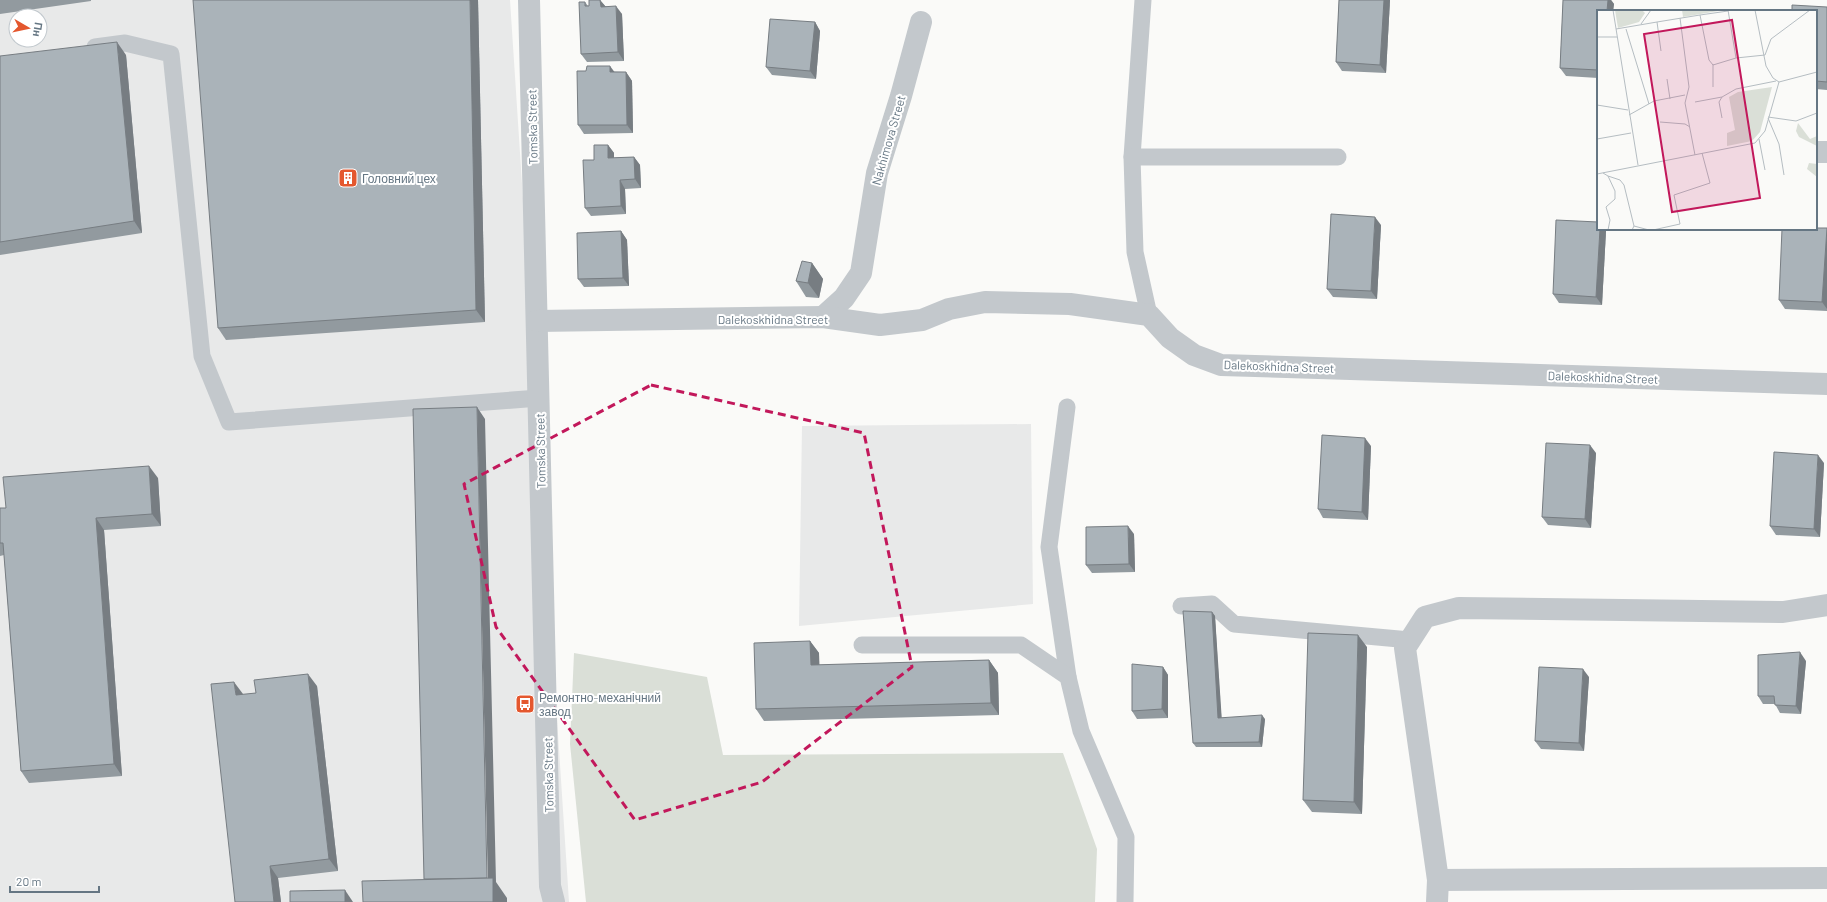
<svg xmlns="http://www.w3.org/2000/svg" width="1827" height="902" viewBox="0 0 1827 902" font-family="Barlow,sans-serif">
<style>
.built{fill:#e8e9e9;fill-rule:evenodd}
.green{fill:#dadfd7}
.lines{fill:none;stroke-linecap:round;stroke-linejoin:round}
.lane{stroke:#c3c8cc;stroke-width:17}
.street{stroke:#c3c8cc;stroke-width:22}
.wall{fill:#929a9f}
.shaded-wall{fill:#777d82}
.building{fill:#aab3b9;stroke:#777d82}
.marked{fill:none;stroke:#c2185b;stroke-width:3;stroke-dasharray:8 5;stroke-linejoin:round}
.labels{text-anchor:middle;dominant-baseline:central;stroke-width:4;stroke-linejoin:round;paint-order:stroke}
.street-label{font-size:12px;fill:#657683;stroke:#fff}
.poi-label{font-size:12px;fill:#657683;stroke:#fff;text-anchor:start}
.inset-road{fill:none;stroke:#b5bdc2;stroke-width:1}
.view{fill:#c2185b;fill-opacity:0.15;stroke:#c2185b;stroke-width:2}
.inset-edge{fill:none;stroke:#657683;stroke-width:2}
</style>
<rect width="100%" height="100%" fill="#fafaf8"/>
<g class="built">
<path d="M0,0H510L569,902H0ZM16,16H40V40H16Z"/>
<path d="M1031,424L1033,604L799,626L802,426Z"/>
</g>
<path class="green" d="M574,653L707,677L723,755L1063,753L1097,849L1095,902H586L570,744Z"/>
<g class="lines">
<g class="lane">
<path d="M1143,0L1132,157L1135,252L1149,315"/>
<path d="M95,47L125,43L171,54L202,356L229,422L539,398"/>
<path d="M1132,157H1338"/>
<path d="M1067,407L1049,547L1068,677"/>
<path d="M1181,606L1212,604L1234,624L1410,640"/>
<path d="M862,645H1021L1068,677L1081,731L1126,837L1125,902"/>
</g>
<g class="street">
<path d="M529,0L550,886L554,902"/>
<path d="M1816,152H1827"/>
<path d="M823,317L844,298L861,273L877,173L901,96L921,22"/>
<path d="M537,321L823,317L880,325L922,320L949,309L985,302L1070,304L1149,315L1170,338L1194,355L1221,365L1827,384"/>
<path d="M1438,880L1827,878"/>
<path d="M1437,902L1438,880L1405,648L1425,617L1459,608L1783,612L1827,605"/>
</g>
</g>
<g class="wall">
<path d="M0,0H91V1L0,14Z"/>
<path d="M478,0L485,322L226,340L218,328Z"/>
<path d="M600,0L605,6L622,14L624,61L587,62L581,54L585,2L588,6Z"/>
<path d="M1339,0H1390L1386,73L1342,71L1336,62Z"/>
<path d="M1563,0H1611L1614,4L1613,11H1598V78L1566,76L1560,68Z"/>
<path d="M1827,7V90L1816,89V11Z"/>
<path d="M815,22L820,31L816,79L772,75L766,67Z"/>
<path d="M126,55L142,233L0,255V56Z"/>
<path d="M586,71L626,72L632,81L633,133L584,134L578,125Z"/>
<path d="M608,145L614,153V158L634,157L640,165L641,188L625,189L626,214L591,216L585,208L594,160Z"/>
<path d="M1381,225L1377,299L1333,297L1327,289Z"/>
<path d="M1598,229H1605L1606,231L1602,305L1559,303L1553,294Z"/>
<path d="M1827,229V311L1785,309L1779,300Z"/>
<path d="M621,231L627,240L629,286L584,287L578,279Z"/>
<path d="M812,263L823,279L819,298L806,297L796,281Z"/>
<path d="M1371,446L1368,520L1323,518L1318,509Z"/>
<path d="M1596,453L1591,528L1548,525L1542,517Z"/>
<path d="M1824,463L1820,537L1776,535L1770,526Z"/>
<path d="M158,478L161,526L104,530L122,776L29,783L21,771L4,555L0,556V508H6Z"/>
<path d="M1134,534L1135,572L1092,573L1086,565Z"/>
<path d="M1212,612L1215,616L1221,718L1265,719L1262,747H1196L1193,743Z"/>
<path d="M810,641L819,653V665L989,660L998,673L999,715L764,721L756,709Z"/>
<path d="M1367,647L1362,814L1312,812L1303,800Z"/>
<path d="M1806,661L1801,714L1780,713L1775,704H1763L1758,696Z"/>
<path d="M1163,667L1168,675V718L1137,719L1132,711Z"/>
<path d="M1589,677L1584,751L1541,749L1535,741Z"/>
<path d="M317,686L338,871L278,878L281,902H235L243,694V695Z"/>
</g>
<g class="shaded-wall">
<path d="M470,0H478L485,322L476,310Z"/>
<path d="M600,0L606,7H601Z"/>
<path d="M1384,0H1390L1386,73L1380,65Z"/>
<path d="M1608,0H1611L1614,4L1613,11H1607Z"/>
<path d="M616,6L622,14L624,61L618,52Z"/>
<path d="M815,22L820,31L816,79L810,71Z"/>
<path d="M117,42L126,55L142,233L134,221Z"/>
<path d="M610,66L616,74L610,72Z"/>
<path d="M626,72L632,81L633,133L627,125Z"/>
<path d="M608,145L614,153V166L608,158Z"/>
<path d="M634,157L640,165L641,188L635,179Z"/>
<path d="M620,180L625,189L626,214L621,206Z"/>
<path d="M1375,217L1381,225L1377,299L1371,291Z"/>
<path d="M1827,228V309L1822,302Z"/>
<path d="M1600,229H1605L1606,231L1602,305L1596,297Z"/>
<path d="M621,231L627,240L629,286L623,278Z"/>
<path d="M812,263L823,279L819,298L808,283Z"/>
<path d="M477,407L485,419L496,882L507,898V902H493L488,886Z"/>
<path d="M1365,438L1371,446L1368,520L1362,512Z"/>
<path d="M1590,445L1596,453L1591,528L1585,519Z"/>
<path d="M1818,455L1824,463L1820,537L1814,529Z"/>
<path d="M149,466L158,478L161,526L152,514Z"/>
<path d="M96,518L104,530L122,776L114,764Z"/>
<path d="M1128,526L1134,534L1135,572L1129,564Z"/>
<path d="M1212,612L1215,616L1222,722L1218,718Z"/>
<path d="M1358,635L1367,647L1362,814L1354,802Z"/>
<path d="M810,641L819,653L820,678L811,665Z"/>
<path d="M1800,652L1806,661L1801,714L1796,706Z"/>
<path d="M989,660L998,673L999,715L991,703Z"/>
<path d="M1163,667L1168,675V718L1162,709Z"/>
<path d="M1583,669L1589,677L1584,751L1579,743Z"/>
<path d="M308,674L317,686L338,871L329,859Z"/>
<path d="M234,682L243,694L244,707L236,695Z"/>
<path d="M1262,715L1265,719L1262,747L1259,742Z"/>
<path d="M270,866L278,878L281,902H274Z"/>
<path d="M345,890L353,902H345Z"/>
</g>
<g class="building">
<path d="M193,0H470L476,310L218,328Z"/>
<path d="M589,0H600L601,7L616,6L618,52L581,54L579,2H585V6H589Z"/>
<path d="M1339,0H1384L1380,65L1336,62Z"/>
<path d="M1563,0H1608L1607,11H1598V70L1560,68Z"/>
<path d="M1792,5L1827,7V82L1816,81V11H1792Z"/>
<path d="M770,19L815,22L810,71L766,67Z"/>
<path d="M117,42L134,221L0,242V56Z"/>
<path d="M587,66H610V72H626L627,125H578L577,71H586Z"/>
<path d="M594,145H608V158L634,157L635,179L620,180L621,206L585,208L583,160H594Z"/>
<path d="M1331,214L1375,217L1371,291L1327,289Z"/>
<path d="M1556,220L1598,222V229H1600L1596,297L1553,294Z"/>
<path d="M1816,228H1827L1822,302L1779,300L1782,229H1816Z"/>
<path d="M621,231L623,278L578,279L577,233Z"/>
<path d="M802,261L812,263L808,283L796,281Z"/>
<path d="M477,407L487,878L424,879L413,409Z"/>
<path d="M1322,435L1365,438L1362,512L1318,509Z"/>
<path d="M1546,443L1590,445L1585,519L1542,517Z"/>
<path d="M1774,452L1818,455L1814,529L1770,526Z"/>
<path d="M149,466L152,514L96,518L114,764L21,771L3,543H0V508H6L3,477Z"/>
<path d="M1128,526L1129,564L1086,565V527Z"/>
<path d="M1183,611L1212,612L1218,718L1262,715L1259,742L1193,743Z"/>
<path d="M1308,633L1358,635L1354,802L1303,800Z"/>
<path d="M810,641L811,665L989,660L991,703L756,709L754,643Z"/>
<path d="M1800,652L1796,706L1775,705L1774,696H1758V655Z"/>
<path d="M1132,664L1163,667L1162,709L1132,711Z"/>
<path d="M1539,667L1583,669L1579,743L1535,741Z"/>
<path d="M308,674L329,859L270,866L274,902H235L211,684L234,682L236,695L256,693L254,680Z"/>
<path d="M493,878V902H363L362,881Z"/>
<path d="M345,890V902H290V891Z"/>
</g>
<path class="marked" d="M651,385L864,433L912,667L762,782L635,820L496,627L464,484Z"/>
<defs>
<g id="building-square" transform="scale(1)"><rect x="-9" y="-9" width="18" height="18" rx="4" fill="#e4572e" stroke="#fff"/><path d="M-4-6H4V6H1V3H-1V6H-4ZM-2.5-4.3h1.7v1.8h-1.7ZM.8-4.3h1.7v1.8H.8ZM-2.5-1h1.7V.8h-1.7ZM.8-1h1.7V.8H.8Z" fill="#fff"/></g>
<g id="bus-square" transform="scale(1)"><rect x="-9" y="-9" width="18" height="18" rx="4" fill="#e4572e" stroke="#fff"/><path d="M-5-6H5V4H4V6H2V4H-2V6H-4V4H-5ZM-3.5-4V0h7V-4ZM-3.5 1.2v1.5H-2V1.2ZM2 1.2v1.5H3.5V1.2Z" fill="#fff"/></g>
</defs>
<g fill-rule="evenodd">
<use href="#building-square" x="348" y="178"/>
<use href="#bus-square" x="525" y="704"/>
</g>
<g class="labels">
<g class="street-label">
<text transform="translate(532 127) rotate(-91)">Tomska Street</text>
<text transform="translate(888 140) rotate(-74)">Nakhimova Street</text>
<text x="773" y="319">Dalekoskhidna Street</text>
<text transform="translate(1279 366) rotate(2)">Dalekoskhidna Street</text>
<text transform="translate(1603 377) rotate(2)">Dalekoskhidna Street</text>
<text transform="translate(540 451) rotate(-91)">Tomska Street</text>
<text transform="translate(548 775) rotate(-91)">Tomska Street</text>
</g>
<g class="poi-label">
<text x="362" y="178">Головний цех</text>
<text x="539" y="697">Ремонтно-механічний<tspan x="539" dy="14">завод</tspan></text>
</g>
</g>
<g transform="translate(1597 10)">
<rect width="220" height="220" fill="#fafaf8"/>
<path d="M18,0H45L48,3L42,12L21,18ZM85,0H127L86,7ZM175,77L163,122L155,131L130,136V123L138,120L132,87L141,82ZM201,113L213,129L220,126V136L202,127L199,121ZM212,153L220,154V167L210,159Z" fill="#dadfd7"/>
<path class="inset-road" d="M16,0L41,155M131,0L139,48M158,0L169,56L176,68L182,72M103,5L131,1M83,8L92,77L88,93L98,145M60,12L103,5L112,50L116,55L139,48L168,45L174,29L213,0M44,14L54,0M19,19L60,12L64,41M29,19L52,94M0,27H20M116,54V77M70,69L73,89M182,72L220,62M98,92L125,87M0,95L31,100M32,105L57,91L88,85M171,107L199,111L220,103M125,108L122,92L125,87L139,79L179,71M171,108L182,134L187,165M63,112L88,114L93,117M0,129L34,123M162,129L168,160M6,163L11,166L18,181V189L9,197L13,210L11,220M0,164L158,133L168,121L182,72M11,166L23,170L27,175L37,216L35,220M37,216L52,220M56,220L83,214L77,185L113,173L105,143"/>
<path class="view" d="M135,10L163,188L75,202L47,24Z"/>
<rect width="220" height="220" class="inset-edge"/>
</g>
<g transform="translate(28 28) rotate(99)"><circle r="19" fill="#ffffff" stroke="#c1c8cd"/>
<path d="M0-3L7 15L0 10L-7 15Z" fill="#e4572e"/>
<text y="-6" font-size="11" font-weight="bold" text-anchor="middle" fill="#657683">Пн</text>
</g>
<path d="M10 886v6h89v-6" fill="none" stroke="#657683" stroke-width="2"/>
<text x="16" y="886" font-size="12" fill="#657683" stroke="#ffffff" stroke-width="3" paint-order="stroke">20 m</text>
</svg>
